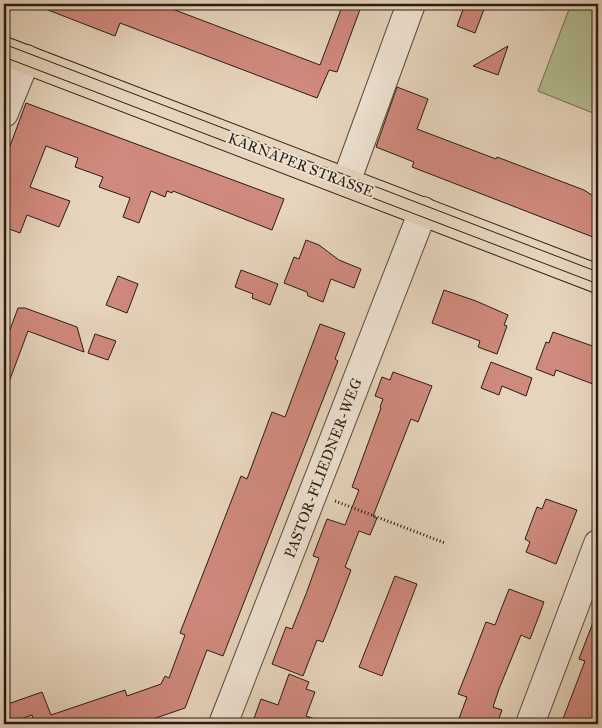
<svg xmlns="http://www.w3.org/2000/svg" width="602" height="728" viewBox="0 0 602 728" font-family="'IM FELL Great Primer',serif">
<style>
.green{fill:#b3bd92;stroke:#6d6d54}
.building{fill:#d0897d;stroke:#271d15}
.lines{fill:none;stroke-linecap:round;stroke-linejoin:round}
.minor-casing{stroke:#574b3f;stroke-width:30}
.major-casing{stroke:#271d15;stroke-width:30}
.path{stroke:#271d15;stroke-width:3;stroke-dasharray:1 2.5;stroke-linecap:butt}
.minor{stroke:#efe3d3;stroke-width:28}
.major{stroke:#e6d4bc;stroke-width:28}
.tram{stroke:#271d15;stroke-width:1}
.labels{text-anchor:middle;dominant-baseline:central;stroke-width:4;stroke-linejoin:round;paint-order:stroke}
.street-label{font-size:15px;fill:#271d15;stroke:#efe3d3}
</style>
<rect width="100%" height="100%" fill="#e6d4bc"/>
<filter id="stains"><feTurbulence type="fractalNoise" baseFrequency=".004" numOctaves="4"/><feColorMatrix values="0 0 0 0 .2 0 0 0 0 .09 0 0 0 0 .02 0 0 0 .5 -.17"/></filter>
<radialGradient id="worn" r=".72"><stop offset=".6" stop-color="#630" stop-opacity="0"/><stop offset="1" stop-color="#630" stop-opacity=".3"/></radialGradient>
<path class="green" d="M571,4H598V115L538,91Z"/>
<g class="building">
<path d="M35,4H159L320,65L343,4H362L337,72L329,70L317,98L120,23L115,36L35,5Z"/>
<path d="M465,4H486L475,33L457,26Z"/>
<path d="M508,46L498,75L473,66Z"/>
<path d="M397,87L428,99L417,129L496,159L497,157L584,190L598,199V239L412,167L414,162L376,147Z"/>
<path d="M26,103L284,199L272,230L173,191L172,193L167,191L165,197L151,191L139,223L123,217L130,198L99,187L103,177L75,167L78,158L46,146L30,187L70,201L59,227L27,215L20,233L4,227V162Z"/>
<path d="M306,240L319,245L339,260L361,269L354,288L331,279L323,302L308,296L307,292L284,283L294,257L299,259Z"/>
<path d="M241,270L278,284L270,305L252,298L253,294L235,287Z"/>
<path d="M118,276L138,284L127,313L106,305Z"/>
<path d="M444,290L476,301L508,315L504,325L507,326L497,354L478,347L480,341L432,323Z"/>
<path d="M18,308H25L77,327L84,352L28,331L6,390H4V334L8,335Z"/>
<path d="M320,324L345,333L335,359L338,361L223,656L207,650L185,708L138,724H34L32,715L12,722L5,705L42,692L51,715L125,690L127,696L161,684L165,676L169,678L185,635L180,633L241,476L247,479L272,412L285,417Z"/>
<path d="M553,332L598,348V386L556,370L554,376L536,369L546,342L549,343Z"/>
<path d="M95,334L116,341L108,360L88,353Z"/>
<path d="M491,362L532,378L526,396L502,386L499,395L481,388Z"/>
<path d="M393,372L432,386L418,422L411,419L373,516L377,518L370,535L359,531L345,567L351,570L338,604L323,642L317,640L303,676L272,664L286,627L292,629L306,594L319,558L313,556L327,519L345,525L359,490L352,487L381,408L380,407L383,399L375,396L382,377L390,380Z"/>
<path d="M546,499L577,510L556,564L526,552L530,542L525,539L537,507L542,509Z"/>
<path d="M395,576L417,584L382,676L359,667Z"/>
<path d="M509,589L544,602L537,621L530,639L521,635L499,689L493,707L502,710L497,724H457L467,697L458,694L471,661L486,622L495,625Z"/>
<path d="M597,612L598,724H561L585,661L579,659Z"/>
<path d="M289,674L309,682L306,689L315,692L306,716L324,722V724H252L261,699L278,705Z"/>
</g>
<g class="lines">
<g class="minor-casing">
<g id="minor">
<path d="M4,113L26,59"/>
<path d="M346,182L411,4"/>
<path d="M223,724L423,211"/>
<path d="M530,724L598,544"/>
</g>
</g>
<g class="major-casing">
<path id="major" d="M4,51L598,279"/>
</g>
<path class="path" d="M335,501L445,543"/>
<use href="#minor" class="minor"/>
<use href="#major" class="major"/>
<g class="tram">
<path d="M4,44L598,272"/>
<path d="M4,57L598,284"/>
</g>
</g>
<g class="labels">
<g class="street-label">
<text transform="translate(301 165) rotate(21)">KARNAPER STRASSE</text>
<text transform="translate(323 468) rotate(-69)">PASTOR-FLIEDNER-WEG</text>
</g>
</g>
<rect width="602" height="728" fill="none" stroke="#e6d4bc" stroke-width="20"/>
<rect x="5" y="5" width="592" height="718" fill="none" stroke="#271d15" stroke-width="2.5"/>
<rect x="10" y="10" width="582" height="708" fill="none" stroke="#271d15"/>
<rect width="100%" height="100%" filter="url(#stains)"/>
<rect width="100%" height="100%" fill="url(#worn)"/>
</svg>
